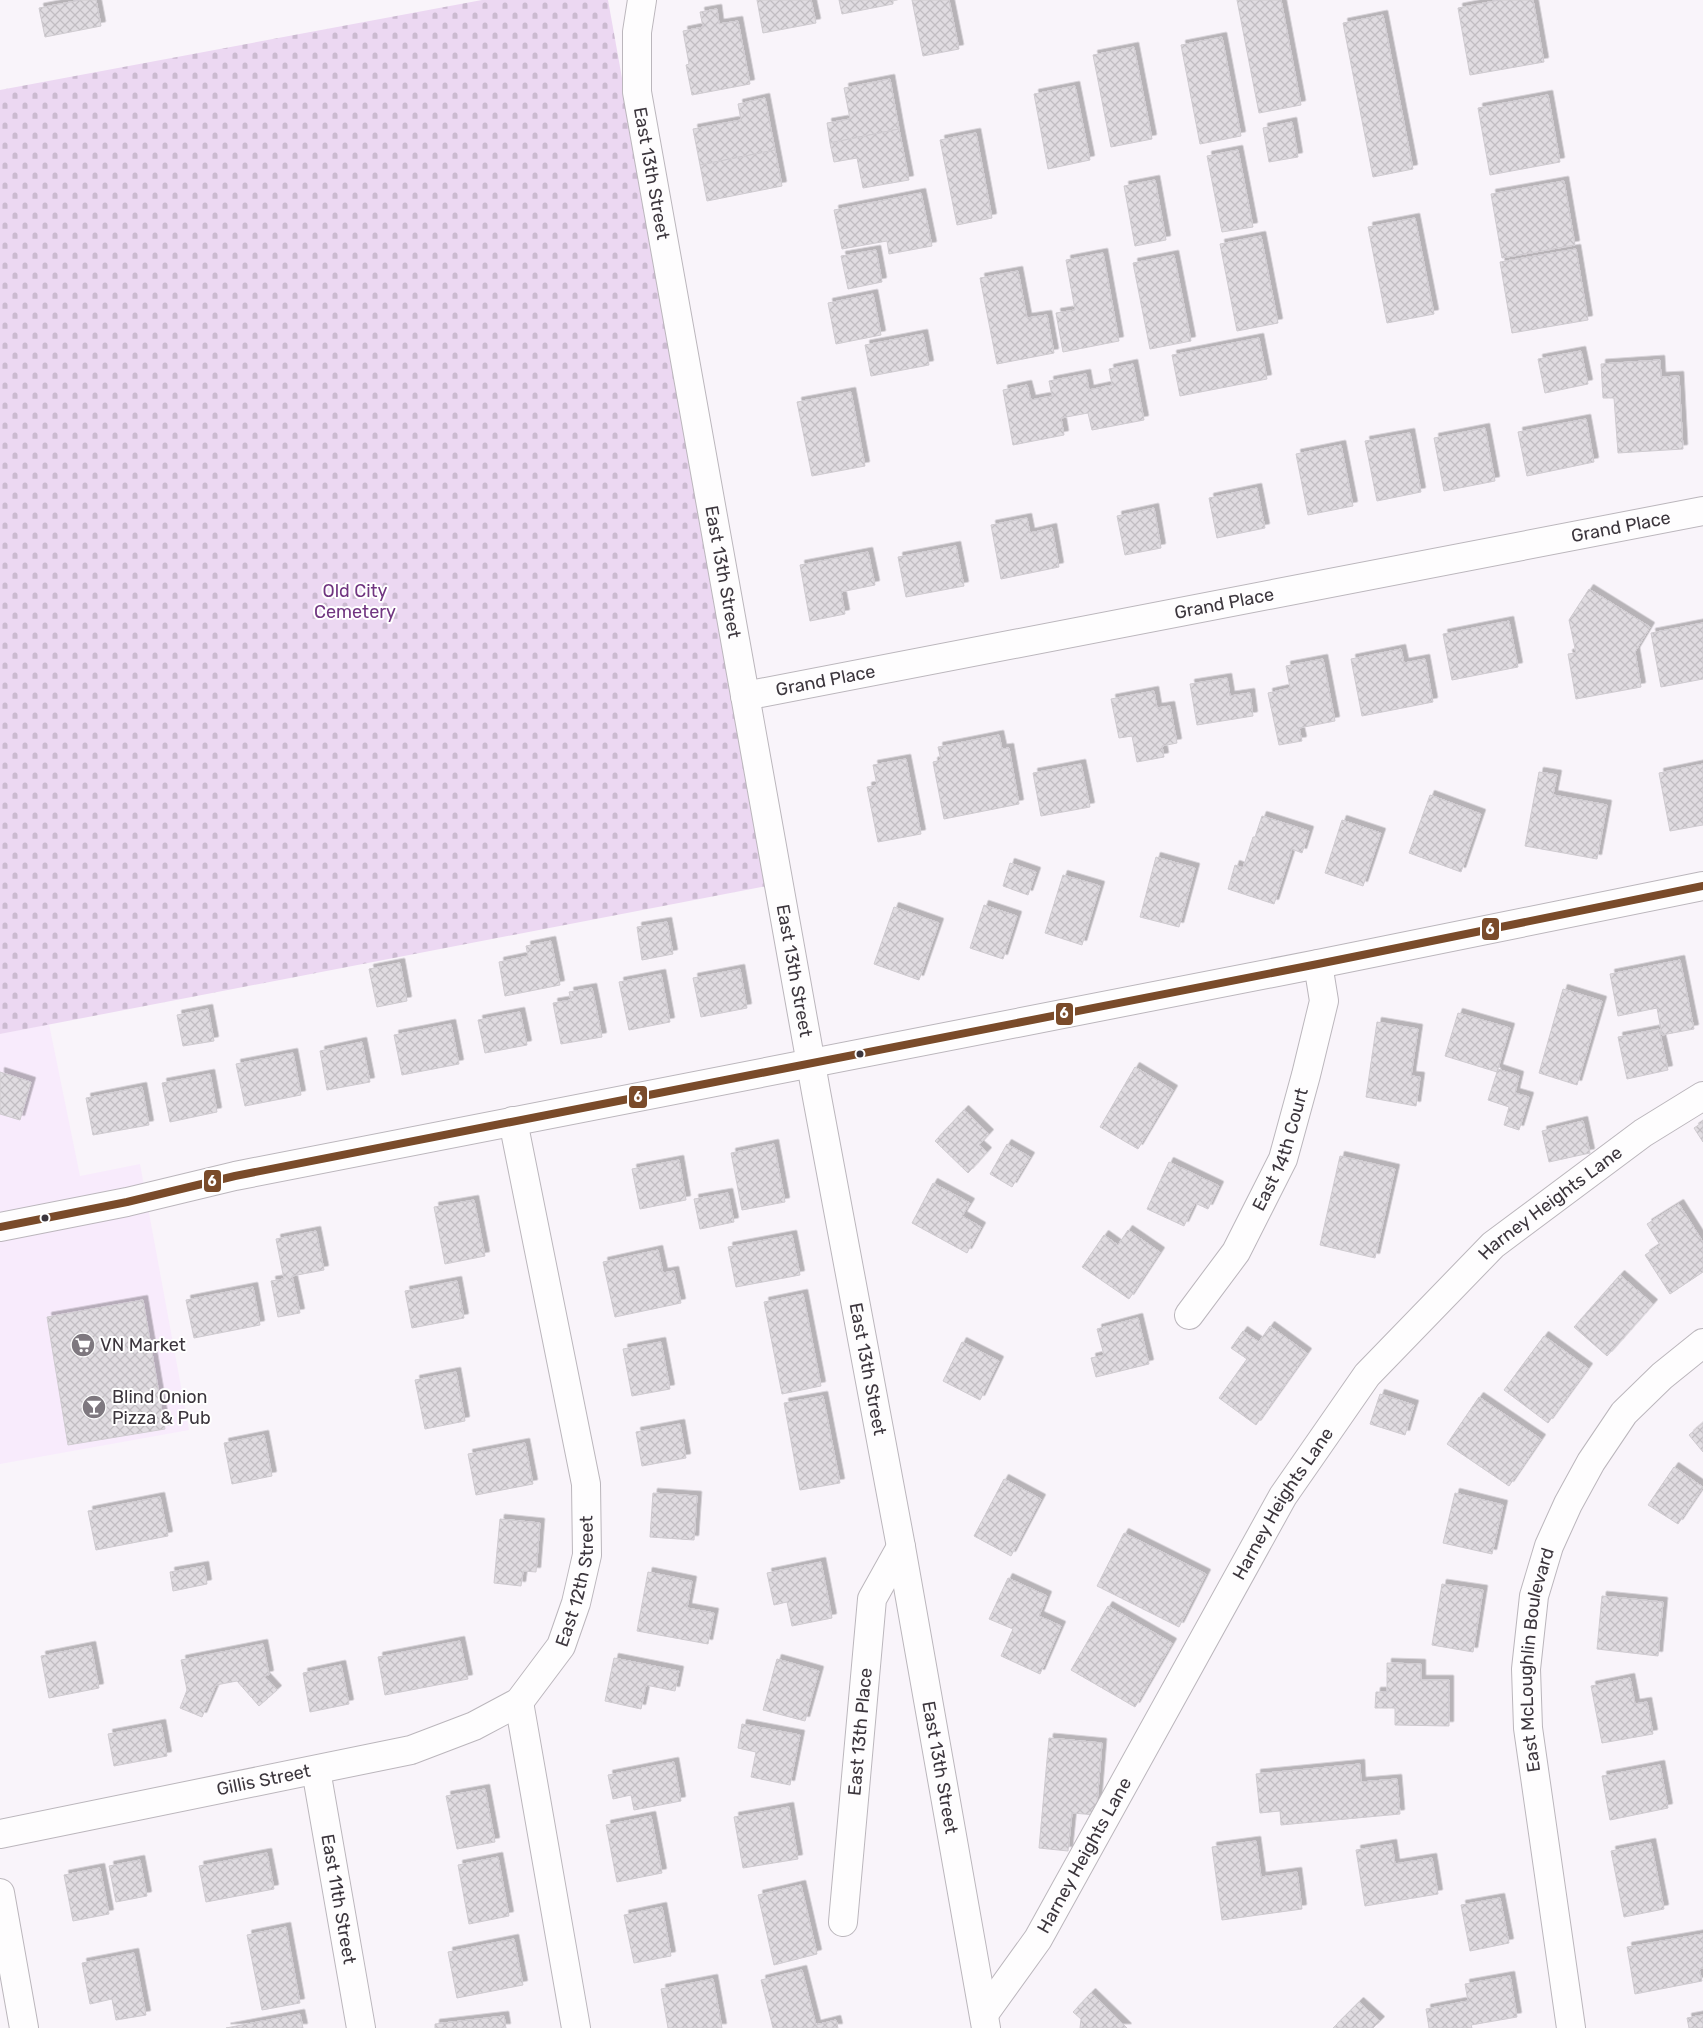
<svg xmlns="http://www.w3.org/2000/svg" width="1703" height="2028" viewBox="0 0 1703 2028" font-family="Rubik,sans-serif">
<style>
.built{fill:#f8ebfc}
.cemetery{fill:url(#cemetery-stones)}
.building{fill:url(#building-cross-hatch);stroke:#cfcbd0;filter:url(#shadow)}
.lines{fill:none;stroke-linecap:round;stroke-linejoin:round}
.street-casing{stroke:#bbb6bc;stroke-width:30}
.secondary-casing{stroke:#bbb6bc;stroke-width:30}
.street{stroke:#fefdfe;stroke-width:28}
.secondary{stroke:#fefdfe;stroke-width:28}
.bus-1-casing{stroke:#fff;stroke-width:11}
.bus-1{stroke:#7a4b2a;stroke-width:8}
.bus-dot{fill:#3c363d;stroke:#fff;stroke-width:2}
.labels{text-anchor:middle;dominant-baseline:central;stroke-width:4;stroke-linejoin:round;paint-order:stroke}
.street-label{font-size:18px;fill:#3c363d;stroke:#fff}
.park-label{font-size:18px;fill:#703580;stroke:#fff}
.poi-label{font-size:18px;fill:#3c363d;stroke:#fff;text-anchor:start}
.line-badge{stroke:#fff;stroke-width:2}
.badge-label{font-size:14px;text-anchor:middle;font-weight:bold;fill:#fff}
</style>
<defs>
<pattern id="cemetery-stones" width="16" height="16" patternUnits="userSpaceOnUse" patternTransform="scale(1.25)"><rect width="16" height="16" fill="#ecd8f2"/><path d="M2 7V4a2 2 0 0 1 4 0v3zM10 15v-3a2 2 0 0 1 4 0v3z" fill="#cbbad0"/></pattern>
<pattern id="building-cross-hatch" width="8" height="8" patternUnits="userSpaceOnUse" patternTransform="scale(1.25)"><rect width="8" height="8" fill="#e0dce1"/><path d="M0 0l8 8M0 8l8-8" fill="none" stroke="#c1bdc2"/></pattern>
<filter id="shadow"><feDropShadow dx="4.5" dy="-4.5" stdDeviation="0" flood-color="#0004"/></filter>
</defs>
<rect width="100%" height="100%" fill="#f9f4fa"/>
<path class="built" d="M49,1024L80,1176L140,1164L189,1430L0,1464V1034Z"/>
<path class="cemetery" d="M482,0H608L767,886L0,1034V90Z"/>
<g class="building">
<path d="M81,0H96L101,26L45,37L39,8Z"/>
<path d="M757,0H811L816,23L763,33Z"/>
<path d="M839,0H893V4L842,14Z"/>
<path d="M912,0H949L959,49L923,56Z"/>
<path d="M1237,0H1281L1301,105L1259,113Z"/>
<path d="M1500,0H1533L1544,62L1470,75L1458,8Z"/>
<path d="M717,9L719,24L738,21L750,84L692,95L686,65L689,64L683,31L703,27L700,12Z"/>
<path d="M1383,15L1413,169L1373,177L1343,23Z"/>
<path d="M1222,37L1241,136L1200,144L1181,45Z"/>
<path d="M1134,47L1152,139L1111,147L1093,55Z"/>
<path d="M890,79L899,129L830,143L827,123L850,119L844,88Z"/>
<path d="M1075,86L1090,160L1048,169L1034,94Z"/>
<path d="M1548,95L1560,162L1490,175L1478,108Z"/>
<path d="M765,98L775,150L700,165L693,129L741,120L738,104Z"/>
<path d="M1292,122L1298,157L1269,162L1263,128Z"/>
<path d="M899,129L909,180L863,188L857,158L834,162L830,143Z"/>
<path d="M976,133L992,218L957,225L940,140Z"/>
<path d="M775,150L782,186L707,201L700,165Z"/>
<path d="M1238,150L1253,227L1222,232L1207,156Z"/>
<path d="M1155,180L1166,240L1135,246L1124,186Z"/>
<path d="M1564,181L1575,245L1502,258L1491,194Z"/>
<path d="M921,193L932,246L889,254L887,241L842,249L834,210Z"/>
<path d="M1415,218L1434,314L1387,323L1368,227Z"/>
<path d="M1261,236L1278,323L1237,331L1220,244Z"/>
<path d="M1576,249L1588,320L1512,333L1500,262Z"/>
<path d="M876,250L882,282L848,289L841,256Z"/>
<path d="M1103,253L1119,341L1063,352L1056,313L1075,310L1066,260Z"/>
<path d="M1174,255L1191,341L1150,349L1133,263Z"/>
<path d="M1018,271L1027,318L1047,315L1054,353L997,364L980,278Z"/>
<path d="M873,294L881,335L836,344L828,303Z"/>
<path d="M923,334L929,365L871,376L865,345Z"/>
<path d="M1259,338L1267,379L1180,396L1172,355Z"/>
<path d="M1581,351L1588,384L1545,393L1538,359Z"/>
<path d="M1660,360L1661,377L1679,376L1683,449L1618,453L1614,398H1603L1601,364Z"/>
<path d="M1133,364L1144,420L1092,430L1088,413L1061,418L1064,435L1013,445L1003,390L1027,385L1031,400L1052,396L1049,381L1086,374L1089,390L1112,385L1109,369Z"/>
<path d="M851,392L865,466L812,476L797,402Z"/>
<path d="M1586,419L1594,462L1527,476L1518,432Z"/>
<path d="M1485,428L1495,481L1444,491L1434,438Z"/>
<path d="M1410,433L1421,492L1377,501L1365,441Z"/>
<path d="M1341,445L1353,506L1308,515L1296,454Z"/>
<path d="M1257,488L1265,528L1217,538L1209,498Z"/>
<path d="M1154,508L1161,548L1125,555L1117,516Z"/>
<path d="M1027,518L1030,533L1052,528L1059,567L1001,579L991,525Z"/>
<path d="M956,546L964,586L906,597L898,557Z"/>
<path d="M868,552L875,585L841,592L845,614L810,621L800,565Z"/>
<path d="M1589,589L1650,627L1635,652L1641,687L1576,699L1568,654L1576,653L1569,620Z"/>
<path d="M1509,621L1518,667L1452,680L1443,634Z"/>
<path d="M1703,623V679L1661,687L1651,633Z"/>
<path d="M1401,649L1404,663L1425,659L1433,702L1362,716L1351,659Z"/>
<path d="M1323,659L1335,721L1299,728L1302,741L1279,745L1268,693L1290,688L1286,666Z"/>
<path d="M1227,678L1230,696L1250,693L1253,716L1197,725L1190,684Z"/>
<path d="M1154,691L1157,708L1170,706L1177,743L1162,746L1164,757L1137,762L1132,736L1119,738L1111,699Z"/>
<path d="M999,735L1002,749L1009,748L1019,804L944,819L933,762L941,760L938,747Z"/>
<path d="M906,759L921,834L878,842L867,787L877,785L873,765Z"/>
<path d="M1081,764L1090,807L1041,816L1033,773Z"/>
<path d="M1703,764V825L1670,831L1659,773Z"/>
<path d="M1539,772L1557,775L1553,795L1607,805L1597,859L1525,846Z"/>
<path d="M1430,795L1481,814L1461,872L1409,853Z"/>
<path d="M1262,816L1309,831L1302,853L1292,849L1274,904L1228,889L1235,865L1243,868L1253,837H1255Z"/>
<path d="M1342,820L1381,833L1363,886L1325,873Z"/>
<path d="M1156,857L1195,868L1179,927L1140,917Z"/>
<path d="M1010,863L1036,872L1028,895L1003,886Z"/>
<path d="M1063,875L1100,886L1082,945L1045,933Z"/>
<path d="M984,905L1017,916L1003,959L970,948Z"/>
<path d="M894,907L939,923L919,980L874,964Z"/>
<path d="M667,922L673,954L642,960L637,927Z"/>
<path d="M551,941L560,985L505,996L499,962L528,956L526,946Z"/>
<path d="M1680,960L1694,1029L1662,1035L1657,1008L1618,1016L1610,974Z"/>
<path d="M400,963L407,1001L377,1007L369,969Z"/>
<path d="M740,969L747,1008L701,1017L693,978Z"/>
<path d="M661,974L670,1022L629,1030L619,982Z"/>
<path d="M592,988L602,1037L561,1044L553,1003L571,1000L569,992Z"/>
<path d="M1563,989L1602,1001L1577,1085L1539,1073Z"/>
<path d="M208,1009L214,1041L183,1046L177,1015Z"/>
<path d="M520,1012L527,1045L485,1053L478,1020Z"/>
<path d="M1458,1013L1510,1028L1497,1072L1445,1056Z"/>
<path d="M1377,1022L1418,1029L1411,1076L1420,1077L1416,1106L1366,1097Z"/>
<path d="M451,1024L459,1064L402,1075L394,1035Z"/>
<path d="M1659,1029L1668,1070L1627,1079L1618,1037Z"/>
<path d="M362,1042L370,1082L327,1090L320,1051Z"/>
<path d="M293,1053L301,1095L245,1106L236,1064Z"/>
<path d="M1135,1067L1173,1090L1138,1149L1100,1127Z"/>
<path d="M1498,1069L1519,1076L1515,1093L1529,1097L1519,1130L1504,1125L1509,1107L1488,1100Z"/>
<path d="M0,1072L31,1082L20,1120L0,1114Z"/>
<path d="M210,1074L217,1112L170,1122L162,1083Z"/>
<path d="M142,1087L149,1125L93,1135L86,1098Z"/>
<path d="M964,1110L989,1134L979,1145L987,1152L968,1173L935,1141Z"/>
<path d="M1583,1121L1590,1153L1549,1162L1542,1131Z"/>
<path d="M1703,1122V1142L1694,1128Z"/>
<path d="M774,1144L785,1202L742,1210L731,1153Z"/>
<path d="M1007,1144L1030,1157L1012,1187L990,1174Z"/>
<path d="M1340,1156L1395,1169L1375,1258L1320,1245Z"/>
<path d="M679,1160L686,1200L640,1209L632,1169Z"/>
<path d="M1169,1162L1219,1186L1208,1209L1195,1203L1184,1226L1147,1209Z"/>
<path d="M933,1183L970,1203L962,1216L981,1227L967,1253L912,1223Z"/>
<path d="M728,1193L734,1222L700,1229L694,1199Z"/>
<path d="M474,1200L485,1256L445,1264L434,1207Z"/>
<path d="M1679,1204L1703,1242V1272L1670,1294L1645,1255L1660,1245L1647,1224Z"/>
<path d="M1128,1230L1160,1252L1129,1299L1082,1267L1104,1235L1118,1245Z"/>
<path d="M316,1231L324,1270L292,1276L300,1313L278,1317L271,1281L284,1279L276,1239Z"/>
<path d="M792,1235L800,1275L736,1287L728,1247Z"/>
<path d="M658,1250L663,1273L674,1271L681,1303L615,1317L603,1262Z"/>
<path d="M1620,1275L1653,1304L1607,1356L1574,1327Z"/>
<path d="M457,1281L464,1318L412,1328L405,1291Z"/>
<path d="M253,1287L260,1325L194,1338L186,1300Z"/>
<path d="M803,1294L821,1386L782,1394L764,1302Z"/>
<path d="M143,1300L165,1429L68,1445L47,1317Z"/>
<path d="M1138,1318L1149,1364L1096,1377L1091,1358L1104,1355L1097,1329Z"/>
<path d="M1270,1326L1307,1353L1256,1425L1219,1398L1247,1359L1231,1348L1243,1331L1259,1342Z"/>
<path d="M1544,1336L1588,1368L1548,1423L1504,1390Z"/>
<path d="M661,1342L670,1389L632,1396L623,1349Z"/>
<path d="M962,1342L999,1361L980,1400L943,1381Z"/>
<path d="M456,1372L465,1421L425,1429L415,1380Z"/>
<path d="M1380,1394L1414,1405L1405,1435L1370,1424Z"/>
<path d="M823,1396L840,1483L800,1490L784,1403Z"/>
<path d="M1479,1397L1541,1439L1509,1486L1447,1444Z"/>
<path d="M1703,1423V1452L1689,1435Z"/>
<path d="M680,1424L686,1458L642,1466L636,1432Z"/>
<path d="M264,1435L272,1476L232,1484L224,1443Z"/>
<path d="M525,1443L533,1484L476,1495L468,1454Z"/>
<path d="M1674,1467L1703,1487L1678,1524L1648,1505Z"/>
<path d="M1004,1479L1041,1499L1011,1556L974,1536Z"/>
<path d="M653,1493L697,1496L694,1540L650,1537Z"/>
<path d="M1455,1493L1503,1505L1492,1554L1443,1543Z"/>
<path d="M160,1497L168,1536L96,1550L88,1511Z"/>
<path d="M500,1519L540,1523L536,1572L523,1571L521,1586L494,1583Z"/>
<path d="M1124,1533L1206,1574L1179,1627L1097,1586Z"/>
<path d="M821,1562L832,1618L792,1626L787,1602L774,1605L767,1573Z"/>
<path d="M204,1566L207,1584L173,1591L170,1572Z"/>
<path d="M648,1572L692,1581L687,1608L714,1613L708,1644L637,1631Z"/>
<path d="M1008,1578L1047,1596L1039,1616L1061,1626L1040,1674L1001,1656L1013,1629L989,1619Z"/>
<path d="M1442,1584L1483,1590L1473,1652L1432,1645Z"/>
<path d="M1602,1596L1663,1602L1658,1656L1597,1649Z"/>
<path d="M1108,1606L1172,1643L1135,1707L1071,1670Z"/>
<path d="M460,1641L468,1679L385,1695L378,1657Z"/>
<path d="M263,1644L269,1675L264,1676L277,1690L259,1706L237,1681L216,1685L202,1717L180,1708L187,1690L181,1660Z"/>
<path d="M91,1646L99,1688L49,1698L41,1656Z"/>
<path d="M614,1658L679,1671L675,1691L646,1685L641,1709L605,1701Z"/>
<path d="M777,1659L819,1671L805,1721L763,1710Z"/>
<path d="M1387,1663L1421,1664V1680H1449V1726L1395,1725V1708H1375L1376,1692H1387Z"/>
<path d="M341,1665L349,1704L310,1712L303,1673Z"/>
<path d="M1630,1678L1635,1704L1647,1702L1653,1734L1602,1743L1591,1686Z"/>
<path d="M161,1724L167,1756L114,1766L108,1734Z"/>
<path d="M742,1724L800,1735L790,1785L751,1777L756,1752L738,1748Z"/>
<path d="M1049,1738L1102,1743L1096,1815L1072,1813L1068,1851L1039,1848Z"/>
<path d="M674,1762L681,1801L634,1810L631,1795L613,1799L608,1775Z"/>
<path d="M1360,1764L1361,1782L1397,1779L1400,1814L1281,1825L1280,1811L1260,1813L1256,1774Z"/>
<path d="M1660,1765L1668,1808L1610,1820L1602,1776Z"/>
<path d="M485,1789L495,1842L457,1849L446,1796Z"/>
<path d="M789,1807L798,1859L743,1868L734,1817Z"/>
<path d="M651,1816L662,1873L617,1882L606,1825Z"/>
<path d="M1256,1841L1261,1877L1297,1872L1302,1909L1222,1920L1212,1847Z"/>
<path d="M1651,1843L1664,1909L1624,1917L1611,1851Z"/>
<path d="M1392,1844L1395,1864L1432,1858L1438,1894L1365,1906L1356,1850Z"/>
<path d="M267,1853L274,1889L206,1902L199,1866Z"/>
<path d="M498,1857L509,1916L469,1924L458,1865Z"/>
<path d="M140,1860L147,1896L116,1902L109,1866Z"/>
<path d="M100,1868L109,1914L73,1921L64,1875Z"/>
<path d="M801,1885L817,1954L774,1965L758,1895Z"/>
<path d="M1500,1898L1509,1943L1470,1951L1461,1905Z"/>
<path d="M662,1907L671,1956L634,1963L624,1915Z"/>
<path d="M286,1927L300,2003L262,2010L247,1935Z"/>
<path d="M1703,1934V1968L1699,1969L1702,1981L1635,1994L1627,1947Z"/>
<path d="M514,1939L523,1985L457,1998L448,1952Z"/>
<path d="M134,1953L146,2015L116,2020L112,1999L90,2004L82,1963Z"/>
<path d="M802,1970L816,2025L836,2020L838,2028H773L761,1980Z"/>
<path d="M1510,1976L1517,2017L1471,2025L1472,2028H1429L1426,2009L1468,2001L1465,1984Z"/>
<path d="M713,1979L722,2028H668L661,1989Z"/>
<path d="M1091,1993L1127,2028H1080L1081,2019L1073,2012Z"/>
<path d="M1359,2002L1380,2021L1373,2028H1333Z"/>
<path d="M300,2014L303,2028H226Z"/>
<path d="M1703,2015V2028H1689L1687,2018Z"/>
<path d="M504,2016L506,2028H435V2024Z"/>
</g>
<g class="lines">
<g class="street-casing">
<g id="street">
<path id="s1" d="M642,0L637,32V92L816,1092L901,1547L986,2028"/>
<path id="s2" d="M745,696L1703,511"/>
<path id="s3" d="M1189,1315L1236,1252L1283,1159L1306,1075L1324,1001L1318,964"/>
<path d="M519,1702L576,2028"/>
<path id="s4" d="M316,1770L361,2028"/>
<path id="s5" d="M0,1834L411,1750L474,1726L519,1702L561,1646L576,1603L587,1555L586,1484L513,1121"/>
<path id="s6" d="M843,1922L872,1599L901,1547"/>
<path id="s7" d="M984,2014L1038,1939L1283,1496L1367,1375L1493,1245L1643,1133L1703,1096"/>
</g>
</g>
<g class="secondary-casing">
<g id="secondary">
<path d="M0,1227L127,1202L235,1176L1318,964L1703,886"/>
<path d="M0,1893L24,2028"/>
<path id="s8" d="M1571,2028L1528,1728L1526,1669L1534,1596L1549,1546L1568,1504L1591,1462L1624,1413L1662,1376L1703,1343"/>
</g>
</g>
<use href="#street" class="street"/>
<use href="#secondary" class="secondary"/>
<g class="bus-1-casing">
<path id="bus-1" d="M0,1227L127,1202L235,1176L1318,964L1703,886"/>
</g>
<use href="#bus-1" class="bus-1"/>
</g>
<defs>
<g id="supermarket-disc" transform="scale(1.25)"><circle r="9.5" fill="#7e787f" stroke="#fff"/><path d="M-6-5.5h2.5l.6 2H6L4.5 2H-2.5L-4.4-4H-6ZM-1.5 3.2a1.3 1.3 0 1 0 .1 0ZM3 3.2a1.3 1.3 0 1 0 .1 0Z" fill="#fff"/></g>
<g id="bar-disc" transform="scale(1.25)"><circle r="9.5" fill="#7e787f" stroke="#fff"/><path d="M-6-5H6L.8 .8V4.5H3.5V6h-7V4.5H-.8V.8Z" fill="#fff"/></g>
</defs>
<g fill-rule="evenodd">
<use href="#supermarket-disc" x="83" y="1345"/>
<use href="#bar-disc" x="94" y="1407"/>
</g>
<g class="bus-dot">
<circle cx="860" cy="1054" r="4.5"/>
<circle cx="45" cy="1218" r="4.5"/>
</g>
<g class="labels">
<g class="street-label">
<text stroke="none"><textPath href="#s1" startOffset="175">East 13th Street</textPath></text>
<text stroke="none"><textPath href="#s2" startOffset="892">Grand Place</textPath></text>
<text stroke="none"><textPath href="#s1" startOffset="580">East 13th Street</textPath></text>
<text stroke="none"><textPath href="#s2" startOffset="488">Grand Place</textPath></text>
<text stroke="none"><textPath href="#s2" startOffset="82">Grand Place</textPath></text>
<text stroke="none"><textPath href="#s1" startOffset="985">East 13th Street</textPath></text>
<text stroke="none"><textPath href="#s3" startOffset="191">East 14th Court</textPath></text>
<text stroke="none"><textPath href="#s7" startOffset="998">Harney Heights Lane</textPath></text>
<text stroke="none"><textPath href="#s1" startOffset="1390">East 13th Street</textPath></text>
<text stroke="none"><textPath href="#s7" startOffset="592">Harney Heights Lane</textPath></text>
<text stroke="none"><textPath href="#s5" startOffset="675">East 12th Street</textPath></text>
<text stroke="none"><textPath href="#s8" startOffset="372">East McLoughlin Boulevard</textPath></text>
<text stroke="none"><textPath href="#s6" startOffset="191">East 13th Place</textPath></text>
<text stroke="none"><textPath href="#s1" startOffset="1795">East 13th Street</textPath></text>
<text stroke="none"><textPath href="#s5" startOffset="269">Gillis Street</textPath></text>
<text stroke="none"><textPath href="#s7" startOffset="188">Harney Heights Lane</textPath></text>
<text stroke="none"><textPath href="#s4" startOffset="131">East 11th Street</textPath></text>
</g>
<g class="park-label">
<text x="355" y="591">Old City<tspan x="355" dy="21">Cemetery</tspan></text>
</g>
<g class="poi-label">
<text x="100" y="1345">VN Market</text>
<text x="112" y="1397">Blind Onion<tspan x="112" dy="21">Pizza &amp; Pub</tspan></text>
</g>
</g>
<g class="line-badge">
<rect x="1481" y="917" width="19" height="24" rx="5" fill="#7a4b2a"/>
<rect x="1055" y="1002" width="19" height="24" rx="5" fill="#7a4b2a"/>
<rect x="628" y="1085" width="20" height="24" rx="5" fill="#7a4b2a"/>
<rect x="203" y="1169" width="19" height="24" rx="5" fill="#7a4b2a"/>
</g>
<g class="badge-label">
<text x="1490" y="934">6</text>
<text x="1064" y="1018">6</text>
<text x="638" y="1102">6</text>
<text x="212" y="1186">6</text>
</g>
</svg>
